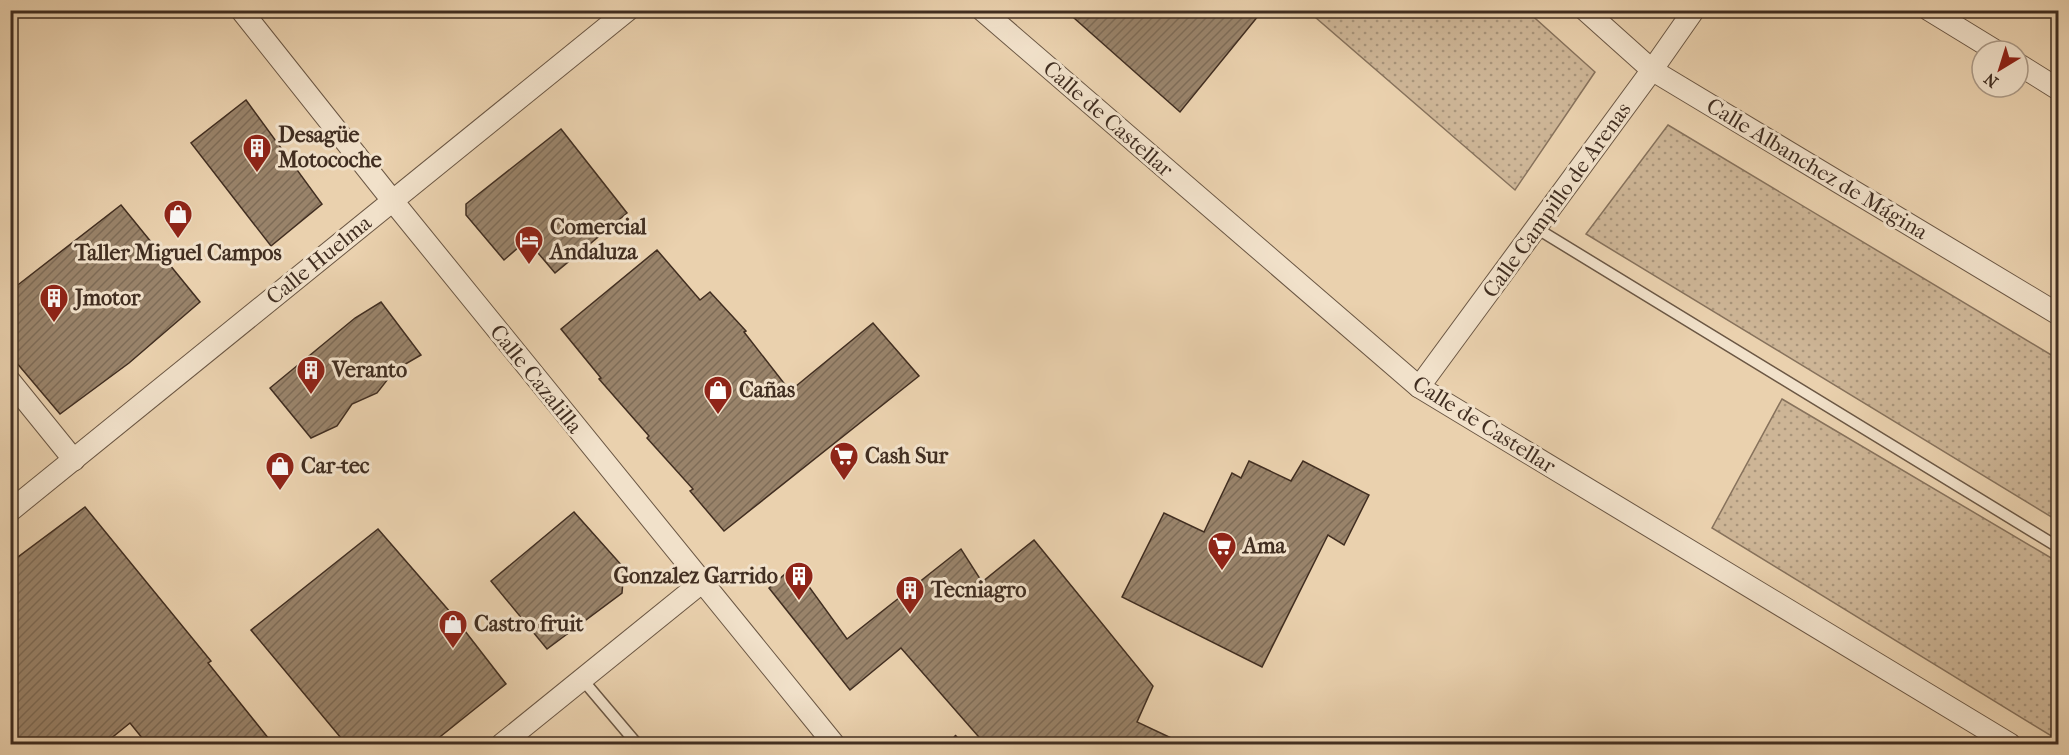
<svg xmlns="http://www.w3.org/2000/svg" width="2069" height="755" viewBox="0 0 2069 755" font-family="'IM FELL French Canon',serif">
<style>
.green{fill:url(#green-dots);stroke:#87725c;stroke-width:1.5}
.building{fill:url(#building-hatch);stroke:#412e21;stroke-width:1.5}
.lines{fill:none;stroke-linecap:round;stroke-linejoin:round}
.service-casing{stroke:#6b5744;stroke-width:13}
.minor-casing{stroke:#6b5744;stroke-width:23}
.path{stroke:#412e21;stroke-width:4;stroke-dasharray:4.5 3;stroke-linecap:butt}
.service{stroke:#f1e1ca;stroke-width:10}
.minor{stroke:#f1e1ca;stroke-width:21}
.labels{text-anchor:middle;dominant-baseline:central;stroke-width:6;stroke-linejoin:round;paint-order:stroke}
.street-label{font-size:22px;fill:#412e21;stroke:#f1e1ca}
.poi-label{font-size:22px;font-weight:bold;fill:#412e21;stroke:#f1e1ca;text-anchor:start}
</style>
<defs>
<pattern id="green-dots" width="8" height="8" patternUnits="userSpaceOnUse" patternTransform="scale(1.5)"><rect width="8" height="8" fill="#cdb596"/><path d="M2 2h.1M6 6h.1" fill="none" stroke="#a8947a" stroke-width="1.8" stroke-linecap="round"/></pattern>
<pattern id="building-hatch" width="6" height="6" patternUnits="userSpaceOnUse" patternTransform="scale(1.5)"><rect width="6" height="6" fill="#99836a"/><path d="M-1 1l2-2M0 6l6-6M5 7l2-2" fill="none" stroke="#7e6c57"/></pattern>
</defs>
<rect width="100%" height="100%" fill="#ead1ae"/>
<filter id="stains"><feTurbulence type="fractalNoise" baseFrequency=".00333" numOctaves="4"/><feColorMatrix values="0 0 0 0 .2 0 0 0 0 .09 0 0 0 0 .02 0 0 0 .5 -.17"/></filter>
<radialGradient id="worn" r=".72"><stop offset=".6" stop-color="#630" stop-opacity="0"/><stop offset="1" stop-color="#630" stop-opacity=".3"/></radialGradient>
<g class="green">
<path d="M1308,11H1527L1595,72L1515,190Z"/>
<path d="M1668,125L2058,359V521L1586,234Z"/>
<path d="M1782,399L2058,562V740L1712,528Z"/>
</g>
<g class="building">
<path d="M1065,10H1263L1180,112Z"/>
<path d="M246,100L322,204L271,246L191,143Z"/>
<path d="M561,129L627,213L555,273L527,240L504,260L466,215V204Z"/>
<path d="M121,205L200,302L129,363L60,414L10,355V291Z"/>
<path d="M657,250L700,300L710,292L746,331L744,332L790,391L873,323L919,376L724,531L690,491L693,489L647,438L649,436L599,379L601,378L561,329Z"/>
<path d="M381,302L421,355L395,370L377,393L352,404L337,426L311,438L270,388L355,318Z"/>
<path d="M1249,461L1291,481L1303,461L1369,495L1344,545L1328,535L1262,667L1122,597L1164,513L1204,532L1232,473L1241,478Z"/>
<path d="M85,507L211,661L208,663L273,744H147L130,723L104,744H10V563Z"/>
<path d="M574,512L624,568L622,593L547,649L491,581Z"/>
<path d="M378,529L451,613L506,684L431,744H346L251,630Z"/>
<path d="M1034,540L1153,686L1137,722L1184,744H985L901,648L850,690L769,588L794,566L847,639L961,549L982,582Z"/>
</g>
<g class="lines">
<g class="service-casing">
<g id="service">
<path d="M1536,228L2058,547"/>
<path d="M582,679L637,744"/>
</g>
</g>
<g class="minor-casing">
<g id="minor">
<path d="M241,10L392,200L834,744"/>
<path d="M982,10L1419,387L2010,744"/>
<path d="M1585,10L1652,70L2058,314"/>
<path d="M1929,10L1996,51"/>
<path d="M2018,64L2058,89"/>
<path d="M10,381L74,460"/>
<path d="M1419,387L1652,70L1694,10"/>
<path d="M10,511L628,10"/>
<path d="M502,744L701,583"/>
</g>
</g>
<path class="path" d="M949,743L957,736"/>
<use href="#service" class="service"/>
<use href="#minor" class="minor"/>
</g>
<defs>
<g id="building-pin" transform="scale(1.5)"><path d="M0 17L-7.5 6A9.5 9.5 0 1 1 7.5 6Z" fill="#8f2418" stroke="#f1e1ca"/><path d="M-4-6H4V6H1V3H-1V6H-4ZM-2.5-4.3h1.7v1.8h-1.7ZM.8-4.3h1.7v1.8H.8ZM-2.5-1h1.7V.8h-1.7ZM.8-1h1.7V.8H.8Z" fill="#fff"/></g>
<g id="shop-pin" transform="scale(1.5)"><path d="M0 17L-7.5 6A9.5 9.5 0 1 1 7.5 6Z" fill="#8f2418" stroke="#f1e1ca"/><path d="M-5-2.5h2.3a2.7 3.5 0 0 1 5.4 0H5L5.5 6h-11ZM-1.5-2.5h3a1.5 2.3 0 0 0-3 0Z" fill="#fff"/></g>
<g id="hotel-pin" transform="scale(1.5)"><path d="M0 17L-7.5 6A9.5 9.5 0 1 1 7.5 6Z" fill="#8f2418" stroke="#f1e1ca"/><path d="M-6-4.5h1.5V1H6V5H4.5V3h-9V5H-6ZM-4 0a1.8 1.8 0 1 1 3.6 0ZM.5 0V-2.5h3Q6-2.5 6 0Z" fill="#fff"/></g>
<g id="supermarket-pin" transform="scale(1.5)"><path d="M0 17L-7.5 6A9.5 9.5 0 1 1 7.5 6Z" fill="#8f2418" stroke="#f1e1ca"/><path d="M-6-5.5h2.5l.6 2H6L4.5 2H-2.5L-4.4-4H-6ZM-1.5 3.2a1.3 1.3 0 1 0 .1 0ZM3 3.2a1.3 1.3 0 1 0 .1 0Z" fill="#fff"/></g>
</defs>
<g fill-rule="evenodd">
<use href="#building-pin" x="257" y="148"/>
<use href="#shop-pin" x="178" y="214"/>
<use href="#hotel-pin" x="529" y="240"/>
<use href="#building-pin" x="54" y="298"/>
<use href="#building-pin" x="311" y="370"/>
<use href="#shop-pin" x="718" y="390"/>
<use href="#supermarket-pin" x="844" y="456"/>
<use href="#shop-pin" x="280" y="466"/>
<use href="#supermarket-pin" x="1222" y="546"/>
<use href="#building-pin" x="799" y="576"/>
<use href="#building-pin" x="910" y="590"/>
<use href="#shop-pin" x="453" y="624"/>
</g>
<g class="labels">
<g class="street-label">
<text transform="translate(1108 119) rotate(41)">Calle de Castellar</text>
<text transform="translate(1817 169) rotate(31)">Calle Albanchez de Mágina</text>
<text transform="translate(1557 200) rotate(-54)">Calle Campillo de Arenas</text>
<text transform="translate(319 260) rotate(-39)">Calle Huelma</text>
<text transform="translate(536 379) rotate(51)">Calle Cazalilla</text>
<text transform="translate(1484 425) rotate(32)">Calle de Castellar</text>
</g>
<g class="poi-label">
<text x="278" y="135">Desagüe<tspan x="278" dy="25">Motocoche</tspan></text>
<text x="550" y="227">Comercial<tspan x="550" dy="25">Andaluza</tspan></text>
<text x="178" y="253" text-anchor="middle">Taller Miguel Campos</text>
<text x="75" y="298">Jmotor</text>
<text x="332" y="370">Veranto</text>
<text x="739" y="390">Cañas</text>
<text x="865" y="456">Cash Sur</text>
<text x="301" y="466">Car-tec</text>
<text x="1243" y="546">Ama</text>
<text x="778" y="576" text-anchor="end">Gonzalez Garrido</text>
<text x="931" y="590">Tecniagro</text>
<text x="474" y="624">Castro fruit</text>
</g>
</g>
<rect width="2069" height="755" fill="none" stroke="#ead1ae" stroke-width="36"/>
<rect x="12" y="12" width="2045" height="731" fill="none" stroke="#412e21" stroke-width="3"/>
<rect x="18" y="18" width="2033" height="719" fill="none" stroke="#412e21" stroke-width="1.5"/>
<g transform="translate(2000 69) rotate(218)"><circle r="28" fill="#f1e1ca" stroke="#ab9986" stroke-width="1.5"/>
<path d="M0-4.5L10 22L0 15L-10 22Z" fill="#8f2418"/>
<text y="-9" font-size="16" font-weight="bold" text-anchor="middle" fill="#412e21">N</text>
</g>
<rect width="100%" height="100%" filter="url(#stains)"/>
<rect width="100%" height="100%" fill="url(#worn)"/>
</svg>
